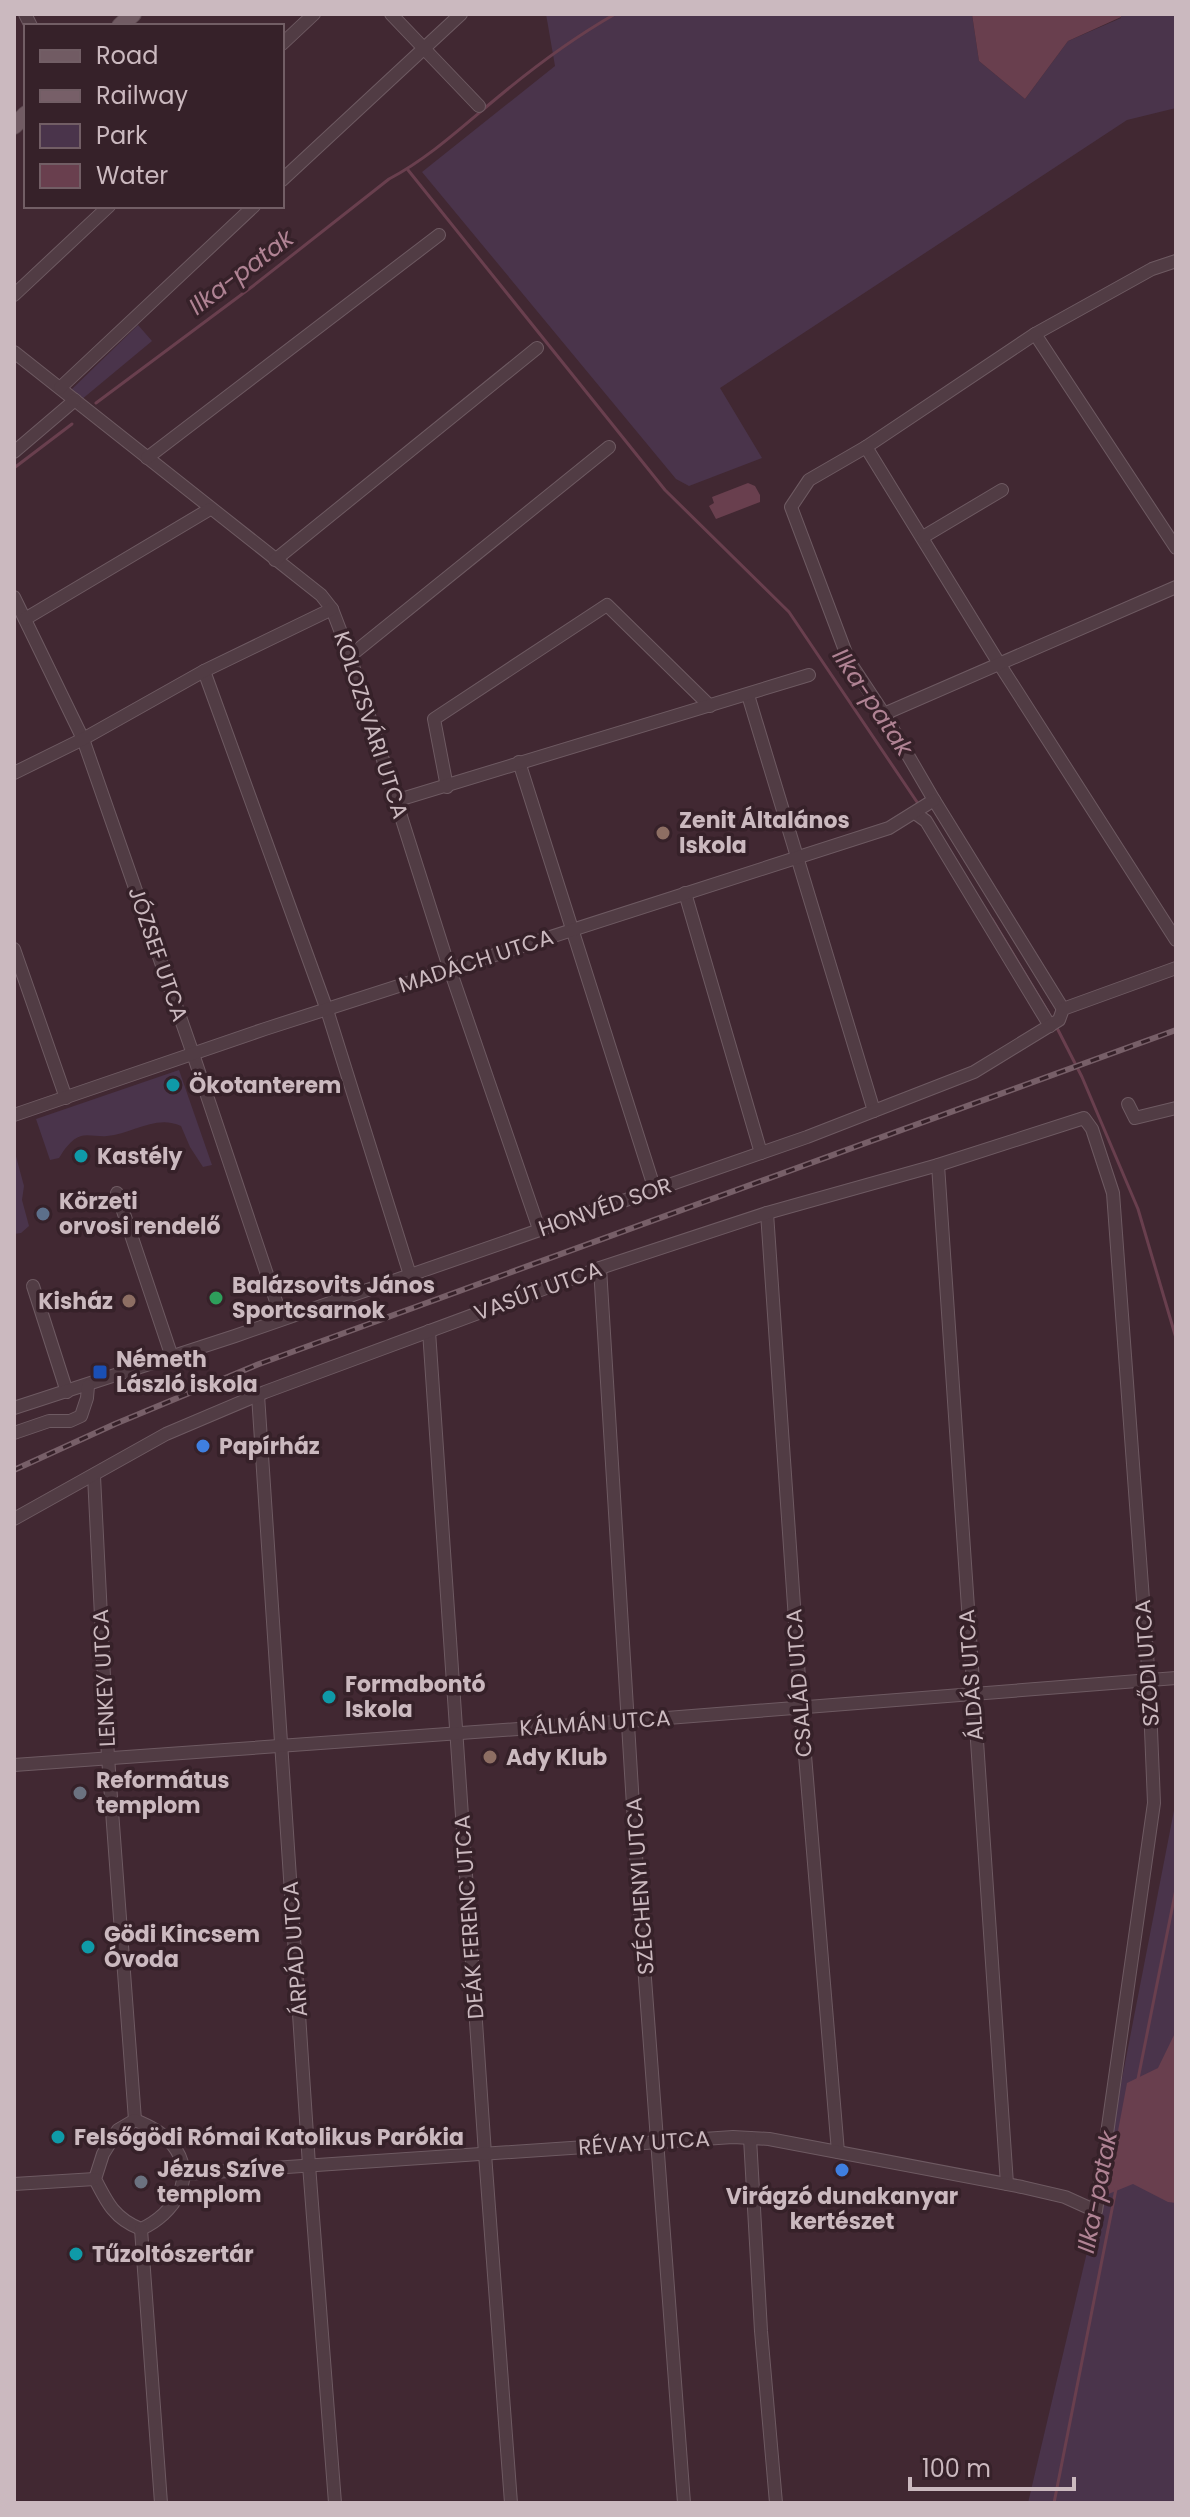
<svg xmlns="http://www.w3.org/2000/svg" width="1190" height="2517" viewBox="0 0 1190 2517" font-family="Poppins,sans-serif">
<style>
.green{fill:#4a344b}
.water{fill:#693f4e}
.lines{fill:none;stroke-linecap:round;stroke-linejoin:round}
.stream{stroke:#693f4e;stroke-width:3}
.minor-casing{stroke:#6e5a62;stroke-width:14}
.major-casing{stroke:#5a464d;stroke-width:18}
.minor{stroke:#513c44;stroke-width:12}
.major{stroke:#715b63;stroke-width:16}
.rail-casing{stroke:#775f68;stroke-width:6}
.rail{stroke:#362129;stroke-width:3;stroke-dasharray:9;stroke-linecap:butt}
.education-dot{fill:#8d6e63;stroke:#362129;stroke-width:3}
.culture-dot{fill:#0f9aa8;stroke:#362129;stroke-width:3}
.service-dot{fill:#5c6f8a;stroke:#362129;stroke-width:3}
.leisure-dot{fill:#2e9e5b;stroke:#362129;stroke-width:3}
.transit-dot{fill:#1a4fb4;stroke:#362129;stroke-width:3}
.shop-dot{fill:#3f7fe0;stroke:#362129;stroke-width:3}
.worship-dot{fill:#6b7280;stroke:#362129;stroke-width:3}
.labels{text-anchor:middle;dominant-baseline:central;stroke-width:7;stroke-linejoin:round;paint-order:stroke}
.street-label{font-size:22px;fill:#cbb9bf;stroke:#362129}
.poi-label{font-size:22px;font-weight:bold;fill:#cbb9bf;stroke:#362129;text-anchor:start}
.water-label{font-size:24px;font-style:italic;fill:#b08394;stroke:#362129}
</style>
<rect width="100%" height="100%" fill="#412832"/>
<g class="green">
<path d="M546,14H972L979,61L1025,99L1068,41L1121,18V14H1176V108L1127,120L720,388L762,458L689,486L676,479L422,172L555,66Z"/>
<path d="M138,325L152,341L81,400L72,389Z"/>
<path d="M179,1070L212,1165L203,1167L190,1147L181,1126C156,1114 132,1134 107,1136C99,1137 88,1134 81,1136C71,1139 64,1150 59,1158L50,1160L36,1119Z"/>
<path d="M14,1149L24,1186L22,1200L29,1226L21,1233L14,1234Z"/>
<path d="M1176,1800V2503H1028L1095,2218Z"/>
</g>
<g class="water">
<path d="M972,14H1121V17L1068,41L1025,99L979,61Z"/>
<path d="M748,483L755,486L760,495V502L716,519L709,506L714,503L712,497Z"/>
<path d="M1176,2031V2203L1168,2202L1133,2184L1106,2195L1127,2083L1158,2068Z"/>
</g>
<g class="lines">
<g class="stream">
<path d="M408,170L665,490L789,612L919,805"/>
<path d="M96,403L253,286L389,179C431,157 466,123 503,93C538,64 575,37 615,14"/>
<path d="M14,468L72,424"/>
<path d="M992,919L1048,1012"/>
<path d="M1056,1026L1082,1077L1138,1209L1176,1338"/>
<path d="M1138,2079L1176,1889"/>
<path d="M1054,2503L1116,2189"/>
</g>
<g class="minor-casing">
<g id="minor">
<path d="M25,14L31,26"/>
<path d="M391,14L479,106"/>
<path d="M282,44L314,14"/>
<path d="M282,180L461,14"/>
<path d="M14,295L109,206"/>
<path d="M1035,334L1176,548"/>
<path d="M14,352L321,595L332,609L350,656L447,961L539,1229"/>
<path d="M60,388L254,206"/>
<path d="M866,447L1000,665L1176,940"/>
<path d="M14,452L75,400"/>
<path d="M147,458L439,235"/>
<path d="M923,537L1002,490"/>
<path d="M275,560L537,348"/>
<path d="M14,597L83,739L193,1054L282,1319"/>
<path d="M25,619L210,509"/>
<path d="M350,656L609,447"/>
<path d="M204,671L327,1010L410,1275"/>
<path d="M748,695L874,1111"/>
<path d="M884,714L1176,587"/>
<path d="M519,762L655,1190"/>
<path d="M14,773L83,739L204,671L332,609"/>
<path d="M447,787L434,719L607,605L710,706"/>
<path d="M395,801L809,675"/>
<path d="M915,813L926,821L1050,1026"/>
<path d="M685,893L761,1153"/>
<path d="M14,949L66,1098"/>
<path d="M1063,1009L934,800L884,714L849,661L791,507L809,480L866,447L1035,334L1152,269L1176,261"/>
<path d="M1128,1104L1135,1118L1176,1108"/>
<path d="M14,1115L265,1029L889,828L934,800"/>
<path d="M938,1165L1007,2184"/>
<path d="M117,1193L172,1357"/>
<path d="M767,1213L801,1707L838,2152"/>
<path d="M600,1268L637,1871L684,2503"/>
<path d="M33,1286L67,1392"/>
<path d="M429,1331L485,2154L511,2503"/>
<path d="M258,1395L309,2165L335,2503"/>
<path d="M14,1408L235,1336L807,1137L974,1072L1059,1020L1063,1009L1176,968"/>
<path d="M14,1433L49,1421H70L81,1416L87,1398L88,1386"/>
<path d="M94,1476L108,1757L135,2120"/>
<path d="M14,1519L166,1434L265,1392L600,1268L767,1213L938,1165L1084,1118L1092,1129L1113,1193L1149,1681L1154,1803L1096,2211L1065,2197L1022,2187L769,2139L733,2137L184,2174"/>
<path d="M14,1765L629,1721L1176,1678"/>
<path d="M135,2120C149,2126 162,2132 172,2144C199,2177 174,2214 141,2229C115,2219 107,2203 95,2179L103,2154L118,2130Z"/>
<path d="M750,2138L761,2331L776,2503"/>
<path d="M14,2184L95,2179"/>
<path d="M141,2229L161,2503"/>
</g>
</g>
<g class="major-casing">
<g id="major">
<path d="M120,26L133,14"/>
<path d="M14,126L26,114"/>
</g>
</g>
<use href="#minor" class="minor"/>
<use href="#major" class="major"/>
<g class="rail-casing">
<path id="rail" d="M14,1470L115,1424L259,1364L1176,1030"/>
</g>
<use href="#rail" class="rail"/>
</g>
<g class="education-dot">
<circle cx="663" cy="833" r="8"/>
<circle cx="129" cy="1301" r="8"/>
<circle cx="490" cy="1757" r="8"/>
</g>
<g class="culture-dot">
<circle cx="173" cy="1085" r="8"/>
<circle cx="81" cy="1156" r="8"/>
<circle cx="329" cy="1697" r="8"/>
<circle cx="88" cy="1947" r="8"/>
<circle cx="58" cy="2137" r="8"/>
<circle cx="76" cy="2254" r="8"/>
</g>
<circle class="service-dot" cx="43" cy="1214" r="8"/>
<circle class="leisure-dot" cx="216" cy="1298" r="8"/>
<rect class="transit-dot" x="92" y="1364" width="16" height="16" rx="4"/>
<g class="shop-dot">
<circle cx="203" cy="1446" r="8"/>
<circle cx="842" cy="2170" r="8"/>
</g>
<g class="worship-dot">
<circle cx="80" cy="1793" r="8"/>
<circle cx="141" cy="2182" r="8"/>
</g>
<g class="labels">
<g class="street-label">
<text transform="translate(371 725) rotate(72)">KOLOZSVÁRI UTCA</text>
<text transform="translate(158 954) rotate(71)">JÓZSEF UTCA</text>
<text transform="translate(476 961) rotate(-18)">MADÁCH UTCA</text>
<text transform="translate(605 1207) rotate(-19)">HONVÉD SOR</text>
<text transform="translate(538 1291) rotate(-20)">VASÚT UTCA</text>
<text transform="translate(1147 1663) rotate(-94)">SZŐDI UTCA</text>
<text transform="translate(971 1675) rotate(-94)">ÁLDÁS UTCA</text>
<text transform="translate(104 1678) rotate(-93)">LENKEY UTCA</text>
<text transform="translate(799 1683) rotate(-94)">CSALÁD UTCA</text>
<text transform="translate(595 1723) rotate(-4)">KÁLMÁN UTCA</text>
<text transform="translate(640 1886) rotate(-94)">SZÉCHENYI UTCA</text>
<text transform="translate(469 1917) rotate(-94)">DEÁK FERENC UTCA</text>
<text transform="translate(295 1949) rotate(-94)">ÁRPÁD UTCA</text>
<text transform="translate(644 2143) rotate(-4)">RÉVAY UTCA</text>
</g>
<g class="poi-label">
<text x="679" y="820">Zenit Általános<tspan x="679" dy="25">Iskola</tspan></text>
<text x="189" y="1085">Ökotanterem</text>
<text x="97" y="1156">Kastély</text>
<text x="59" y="1201">Körzeti<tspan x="59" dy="25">orvosi rendelő</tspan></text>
<text x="232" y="1285">Balázsovits János<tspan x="232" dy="25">Sportcsarnok</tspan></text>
<text x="113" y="1301" text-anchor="end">Kisház</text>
<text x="116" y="1359">Németh<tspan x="116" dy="25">László iskola</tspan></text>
<text x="219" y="1446">Papírház</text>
<text x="345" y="1684">Formabontó<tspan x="345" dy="25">Iskola</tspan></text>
<text x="506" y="1757">Ady Klub</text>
<text x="96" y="1780">Református<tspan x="96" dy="25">templom</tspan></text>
<text x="104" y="1934">Gödi Kincsem<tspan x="104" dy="25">Óvoda</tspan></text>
<text x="74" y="2137">Felsőgödi Római Katolikus Parókia</text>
<text x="157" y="2169">Jézus Szíve<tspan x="157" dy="25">templom</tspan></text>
<text x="842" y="2196" text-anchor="middle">Virágzó dunakanyar<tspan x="842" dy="25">kertészet</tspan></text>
<text x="92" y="2254">Tűzoltószertár</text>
</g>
<g class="water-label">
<text transform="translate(241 272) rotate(-37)">Ilka-patak</text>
<text transform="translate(873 702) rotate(56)">Ilka-patak</text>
<text transform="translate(1097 2192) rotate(-79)">Ilka-patak</text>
</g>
</g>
<rect width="1190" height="2517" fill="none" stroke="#cbb9bf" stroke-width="32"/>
<rect x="24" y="24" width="260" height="184" fill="#362129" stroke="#725e65" stroke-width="2"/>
<rect x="40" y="50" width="40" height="12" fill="#715b63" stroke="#725e65" stroke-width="2"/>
<text x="96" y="64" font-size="24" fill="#cbb9bf">Road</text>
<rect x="40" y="90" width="40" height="12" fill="#775f68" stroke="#725e65" stroke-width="2"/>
<text x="96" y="104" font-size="24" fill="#cbb9bf">Railway</text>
<rect x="40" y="124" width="40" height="24" fill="#4a344b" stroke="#725e65" stroke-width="2"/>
<text x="96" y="144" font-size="24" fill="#cbb9bf">Park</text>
<rect x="40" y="164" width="40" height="24" fill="#693f4e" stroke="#725e65" stroke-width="2"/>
<text x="96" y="184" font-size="24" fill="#cbb9bf">Water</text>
<path d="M910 2477v12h164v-12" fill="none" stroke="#cbb9bf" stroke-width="4"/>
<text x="922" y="2477" font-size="24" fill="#cbb9bf" stroke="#362129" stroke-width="6" paint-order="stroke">100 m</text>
</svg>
